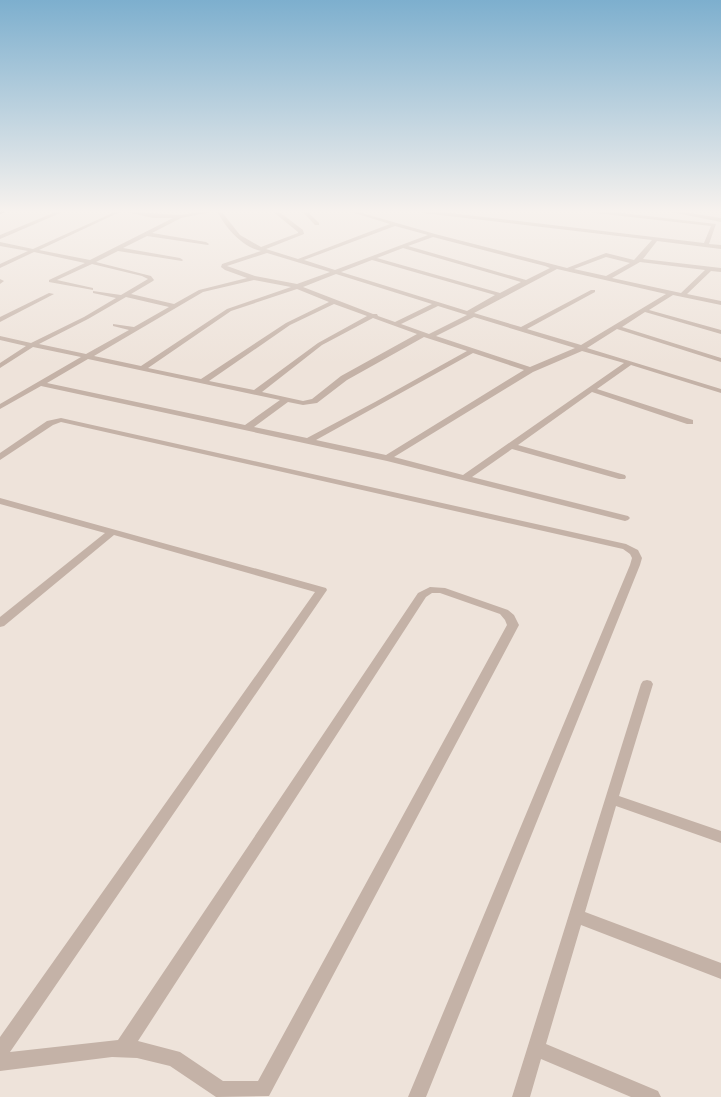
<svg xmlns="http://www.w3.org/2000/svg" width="721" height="1097" viewBox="0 0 721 1097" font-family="'Archivo Narrow',sans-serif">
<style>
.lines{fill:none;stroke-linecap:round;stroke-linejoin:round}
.minor{fill:#c4b2a7;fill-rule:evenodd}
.highway{fill:#52433f;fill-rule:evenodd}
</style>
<rect width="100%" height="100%" fill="#eee3da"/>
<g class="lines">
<g class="minor">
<path d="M58,211H65L0,239V235Z"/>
<path d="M117,211L180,215L207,211H216L181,218L152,233L206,242L209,244L208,245L147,236L123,248L180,258L183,260L182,261L118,251L96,262L151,276L154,280L153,281L131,294L174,304L199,290L247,278L225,270L221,267L222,264L261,251C242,247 225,227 217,211H221L240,235L261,247L298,233V232L272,211H278L303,230L304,234L266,249L298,259L390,224L348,211H355L435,234L567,268L606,253L634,260L652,240L423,213L420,211H433L704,243L711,226L595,213L592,211H605L716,224L709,244L721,245V249L657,241L643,259L721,268V272L711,271L687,294L721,301V305L673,295L649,310L721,330V334L645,312L622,327L721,358V362L617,329L587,348L721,389V393L631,365L597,389L693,420V424H687L592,392L518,445L625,475L626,477L625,479H619L512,449L472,477L628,516L630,518L628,520L625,521L387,461L41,386L0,409V404L81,357L33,347L0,368V363L26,346L0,340V336L31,343L84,317L116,298L93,293V291L121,295L148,279L142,276L92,264L57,280L93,288V290L49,282V280L85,263L34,252L0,268V264L28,251L0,246V242L33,249ZM122,211L153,218H173L90,260L39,250ZM395,226L428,235L335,270L304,260ZM433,237L545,266L550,268L526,280L408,246ZM403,248L521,282L500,293L377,258ZM267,253L330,272L297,284L255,276L227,266ZM606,257L630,263L606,276L574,269ZM372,260L495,295L467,311L341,272ZM640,262L705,270L681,293L612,278ZM557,269L666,294L581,345L527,329L595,292V290H591L521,327L474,313ZM336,274L432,304L395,322L378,316L377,314H373L303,287ZM254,280L291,287L227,309L141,366L94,356L203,292ZM297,289L329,302L286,323L201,379L148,368L231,311ZM126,297L169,307L134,327L113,324V326L129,330L86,354L39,344L88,319ZM334,304L367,316L318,343L254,390L209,381L290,325ZM438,306L467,315L429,334L401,324ZM474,317L575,348L530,367L436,336ZM373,318L417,334L341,376L312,399L303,401L262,392L322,345ZM424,337L467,351L375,402L307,438L254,427L288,402L303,405L317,403L347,380ZM582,351L624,363L463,475L394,457L533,372ZM473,353L524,370L386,455L316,440ZM88,359L280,400L245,425L47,383Z"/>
<path d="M302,211H307L319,223V225H315Z"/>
<path d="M666,211H676L721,218V222Z"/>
<path d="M0,279L4,281L0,284Z"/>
<path d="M49,293L54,294L0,322V317Z"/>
<path d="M61,418L626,544L638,550L642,558L640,565L426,1097H408L630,565L632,558L630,554L623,549L61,422L53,425L0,460V453L47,421Z"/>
<path d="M0,498L326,588L327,590L10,1052L118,1040L418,593L430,587L445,588L508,610L514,615L519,625L269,1096L216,1097L170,1066L137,1058L112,1057L0,1071V1037L315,592L114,535L4,626L0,627V617L105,533L0,504ZM432,593H440L500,614L505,620L507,625L258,1081H223L180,1052L138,1041L426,597Z"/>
<path d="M647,680L651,681L653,684L619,796L721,831V843L616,806L585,912L721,963V979L581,925L546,1044L658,1091L661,1097H631L541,1059L530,1097H512L641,684L643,681Z"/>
</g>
<path class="highway" d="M0,211H8L0,214Z"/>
</g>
<linearGradient id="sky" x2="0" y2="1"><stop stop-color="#7dafce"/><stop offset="0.58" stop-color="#f7f2ee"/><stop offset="1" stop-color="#f7f2ee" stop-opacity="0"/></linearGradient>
<rect width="721" height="364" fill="url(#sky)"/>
</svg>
